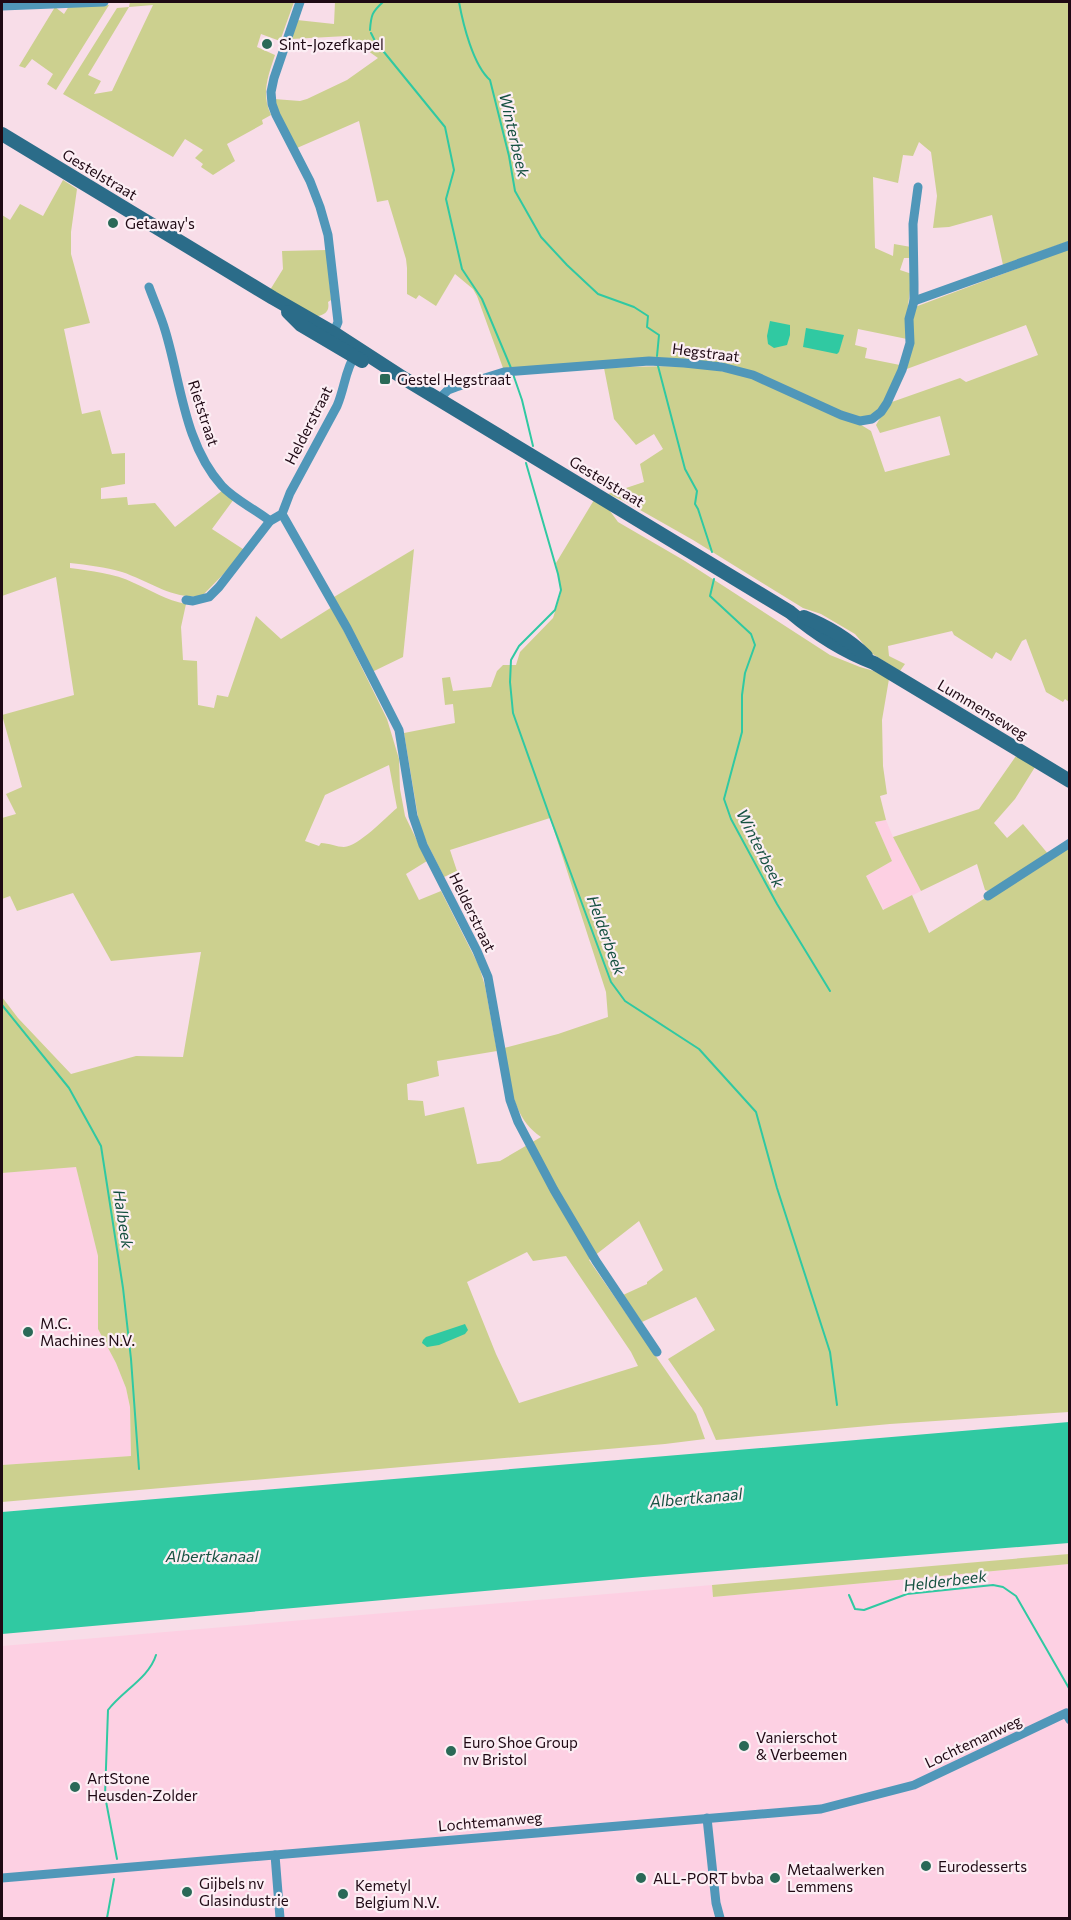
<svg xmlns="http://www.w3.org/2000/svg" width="1071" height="1920" viewBox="0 0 1071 1920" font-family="Commissioner,sans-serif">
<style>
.built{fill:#fdd0e3}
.green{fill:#ccd08f;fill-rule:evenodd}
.water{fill:#30c9a2}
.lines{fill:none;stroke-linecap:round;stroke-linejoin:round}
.stream{stroke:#30c9a2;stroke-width:2}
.street{stroke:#5097b9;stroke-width:9}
.secondary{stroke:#2b6c89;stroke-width:14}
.poi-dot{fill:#2a6957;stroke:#fceef4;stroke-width:2}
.labels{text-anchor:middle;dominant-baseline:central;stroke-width:4.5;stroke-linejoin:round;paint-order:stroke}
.poi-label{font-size:15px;fill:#1f0914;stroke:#fceef4;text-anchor:start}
.street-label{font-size:15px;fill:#1f0914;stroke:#fceef4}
.water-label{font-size:16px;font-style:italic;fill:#165141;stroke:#fceef4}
</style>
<rect width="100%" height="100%" fill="#f8dde8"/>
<g class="built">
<path d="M886,820L893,837L921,891L884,910L866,876L892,861L875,822Z"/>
<path d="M76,1166L98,1256V1329L116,1363L126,1388L130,1407L131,1456L2,1465V1173Z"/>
<path d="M1069,1564V1918H2V1646L712,1585L713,1597Z"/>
</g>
<g class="green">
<path d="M130,2H294L280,41L261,34L257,47L275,55C268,76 261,94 271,115L262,120L263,124L227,144L235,161L213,175L201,167L203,164L195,158L203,150L185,139L173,157L63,94L117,8L129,7ZM153,5L112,91L94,94L101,81L88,75L129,7Z"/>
<path d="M335,2H1069V241L1003,265L992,215L949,227L933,228L937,196L931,152L919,142L913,156L903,155L898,183L873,177L875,248L893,256L894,244L911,247V258H904L900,270L912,274L907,314V339L858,329L855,345L867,348L865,358L900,365C894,377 885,407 875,414C869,418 862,417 855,417L719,363L503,368L477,296L473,289L455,274L436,306L419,295L416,299L407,294V268L406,259L388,200L377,202L359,121L297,148L278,114L274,99L300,101L307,99L347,80L378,58L347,36L291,39L297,20L334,24Z"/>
<path d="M109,5L56,90L47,84L53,74L32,59L25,68L19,66L55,7L64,14L69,6Z"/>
<path d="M63,180L77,189L71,232V254L90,323L64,329L82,414L100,410L112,454L125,453V484L101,488V499L127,497L128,505L155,503L175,527L223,490L234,499L212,529L246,551L202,596C173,600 149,581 122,572C105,567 88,565 70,563V568C91,571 114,573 134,583C152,591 166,600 186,604L181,627L183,660L197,661L198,705L214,708L217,695L228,697L256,616L281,639L332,607L387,719L399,759L400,789L405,816L427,861L406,874L419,900L441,891L479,966L485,986L497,1051L437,1061L439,1076L407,1084L408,1100L423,1101L425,1116L464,1107L477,1164L500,1161L541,1137C511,1117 510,1080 504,1048L558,1034L608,1017L606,992L550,818L450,850L457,871L444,877L425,839L419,823L404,733L455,723L453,704L445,705L442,678L450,677L453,691L491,687L497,671L503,665H516L520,652L553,618L561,593L556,563L594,500L610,511L618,522L685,561L830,655L860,667L874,671L889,679L882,720L883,766L887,794L880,796L886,820L875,822L892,861L866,876L883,910L912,895L929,933L1069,846V1412L890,1424L716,1440L702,1408L668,1359L715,1330L696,1297L642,1322L623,1295L647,1284V1282L663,1270L639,1221L589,1260L696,1414L705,1439L665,1444L2,1502V1465L131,1456L130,1407L126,1388L116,1363L98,1329V1256L76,1167L2,1173V997L18,1018L71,1074L136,1056L183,1057L201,952L111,961L73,893L17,911L10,896L2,899V818L16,814L6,794L22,787L2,715L74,695L56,577L2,596V215L10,220L20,204L43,216ZM389,765L397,808C385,818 359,846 344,847C337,847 329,843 321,843L319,846L305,841L325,795ZM527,1252L533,1261L566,1256L631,1352L638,1366L519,1403L496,1354L467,1282Z"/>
<path d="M1069,249V702L1065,699L1063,702L1046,692L1026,639L1022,641L1011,661L996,652L992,659L954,635L952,631L888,646L889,656L905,664L900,671L871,653L855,634L821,614L803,608L693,540L626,502L608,494L644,482L640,464L663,449L654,434L636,445L614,419L604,368C641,367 679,364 715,370C764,377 813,404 858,423L871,431L885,472L950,455L940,416L880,433L876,425L889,403L960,378L966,382L1038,355L1026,325L904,370L915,307Z"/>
<path d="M327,250L331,300L328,302C330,311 325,315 317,316L270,290L283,269L282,251Z"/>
<path d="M414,549L403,657L372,672L334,597Z"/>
<path d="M1016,756L1035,767L1015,799L994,823L1007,838L1023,824L1049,855L988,891L985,890L977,864L921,891L893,837L979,809Z"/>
<path d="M1069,1554V1564L713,1597L712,1585Z"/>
</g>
<g class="water">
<path d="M770,321L790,325V335L787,345L774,348L768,344L767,336Z"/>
<path d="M806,328L844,335L839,352L837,354L803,347Z"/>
<path d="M465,1324L468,1330L465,1334L439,1345L427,1347L422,1343L423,1340L426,1337Z"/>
<path d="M1069,1422V1543L643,1577L2,1634V1512Z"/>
</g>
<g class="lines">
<g class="stream">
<path d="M459,2C463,24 473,65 490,80L509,156L515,191L541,237L567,265L598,294L634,307L648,316L647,327L659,335L657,356"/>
<path d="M370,30C371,15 372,12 383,2"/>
<path d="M371,33L375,41L445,127L454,170L446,199L462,269L482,299L511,368"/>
<path d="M658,366L685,469L697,491L695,504L698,509L712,552"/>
<path d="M513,374L522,400L533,446"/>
<path d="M526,463L558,574L561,590L555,610L519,646L511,660L510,682L513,713L550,817L611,982L625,1001L699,1049L756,1112L777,1188L830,1352L837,1405"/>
<path d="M714,579L710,596L751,634L755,645L745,673L742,695V732L724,799L731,819L777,904L830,991"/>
<path d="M2,1005L69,1088L101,1146L123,1288L131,1359L139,1469"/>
<path d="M849,1595L855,1609L864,1610L907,1594L993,1585L1003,1587L1016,1596L1070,1690"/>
<path d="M117,1859L105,1796L108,1710C122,1691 149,1678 156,1655"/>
<path d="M107,1918L114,1879"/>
</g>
<g class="street">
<path d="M300,2L274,78L271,92L272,104L276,115L310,181L320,207L328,235L338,322L332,337"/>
<path d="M2,6L104,2"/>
<path d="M149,287C154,301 161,316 165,330C181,382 184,444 222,486C235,500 255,509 270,521"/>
<path d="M914,301L1070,245"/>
<path d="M439,399L448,390L456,387L504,372L649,361L684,363L722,367L753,375L841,415L860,421L872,419L881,412L887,403L902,370L910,343L909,319L914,301V284L913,224L918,187"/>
<path d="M282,514L347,628L399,730L413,816L423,845L477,951L488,977L510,1100L518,1122L554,1190L596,1261L657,1352"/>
<path d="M186,600L193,601L209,597L219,587L270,521L282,514L290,493L337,406C345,387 345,370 356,353"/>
<path d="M988,896L1070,843"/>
<path d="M707,1818L716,1903L720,1918"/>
<path d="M275,1855L280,1918"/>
<path d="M2,1878L821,1809L914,1785L1066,1713L1070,1720"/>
</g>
<g class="secondary">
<path d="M2,134L273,298L334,333L405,379L790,612C816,634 842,651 874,663L1070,781"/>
<path d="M288,312L301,325L362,361"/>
<path d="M804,617C827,626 848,639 866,656"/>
</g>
</g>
<g class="poi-dot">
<circle cx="267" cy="44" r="6"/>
<circle cx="113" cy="223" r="6"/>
<rect x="379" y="373" width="12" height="12" rx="3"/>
<circle cx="28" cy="1332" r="6"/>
<circle cx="744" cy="1746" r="6"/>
<circle cx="451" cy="1751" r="6"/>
<circle cx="75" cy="1787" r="6"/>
<circle cx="926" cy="1866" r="6"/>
<circle cx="641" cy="1878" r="6"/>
<circle cx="775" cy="1878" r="6"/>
<circle cx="187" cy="1892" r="6"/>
<circle cx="343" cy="1894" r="6"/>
</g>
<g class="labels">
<g class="poi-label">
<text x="279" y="44">Sint-Jozefkapel</text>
<text x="125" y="223">Getaway's</text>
<text x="397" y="379">Gestel Hegstraat</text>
<text x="40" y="1323">M.C.<tspan x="40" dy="17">Machines N.V.</tspan></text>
<text x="756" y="1737">Vanierschot<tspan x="756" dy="17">&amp; Verbeemen</tspan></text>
<text x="463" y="1742">Euro Shoe Group<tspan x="463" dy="17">nv Bristol</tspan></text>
<text x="87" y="1778">ArtStone<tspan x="87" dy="17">Heusden-Zolder</tspan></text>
<text x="938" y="1866">Eurodesserts</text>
<text x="787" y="1869">Metaalwerken<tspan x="787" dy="17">Lemmens</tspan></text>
<text x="653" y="1878">ALL-PORT bvba</text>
<text x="199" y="1883">Gijbels nv<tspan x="199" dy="17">Glasindustrie</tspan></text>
<text x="355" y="1885">Kemetyl<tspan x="355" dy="17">Belgium N.V.</tspan></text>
</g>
<g class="street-label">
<text transform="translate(100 174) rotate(31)">Gestelstraat</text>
<text transform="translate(706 352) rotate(7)">Hegstraat</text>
<text transform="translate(204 413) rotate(72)">Rietstraat</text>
<text transform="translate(308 425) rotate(-63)">Helderstraat</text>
<text transform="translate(607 481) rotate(31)">Gestelstraat</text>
<text transform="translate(983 709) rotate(31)">Lummenseweg</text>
<text transform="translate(473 912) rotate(64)">Helderstraat</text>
<text transform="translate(973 1741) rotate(-25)">Lochtemanweg</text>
<text transform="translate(490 1821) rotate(-5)">Lochtemanweg</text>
</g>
<g class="water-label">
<text transform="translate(515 135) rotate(77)">Winterbeek</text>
<text transform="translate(761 848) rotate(63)">Winterbeek</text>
<text transform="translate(607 935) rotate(70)">Helderbeek</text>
<text transform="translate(124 1219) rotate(81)">Halbeek</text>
<text transform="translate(696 1497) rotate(-5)">Albertkanaal</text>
<text x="212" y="1555">Albertkanaal</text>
<text transform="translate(945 1580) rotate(-7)">Helderbeek</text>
</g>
</g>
<rect width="1071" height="1920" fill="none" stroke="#1f0914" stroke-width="6"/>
</svg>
